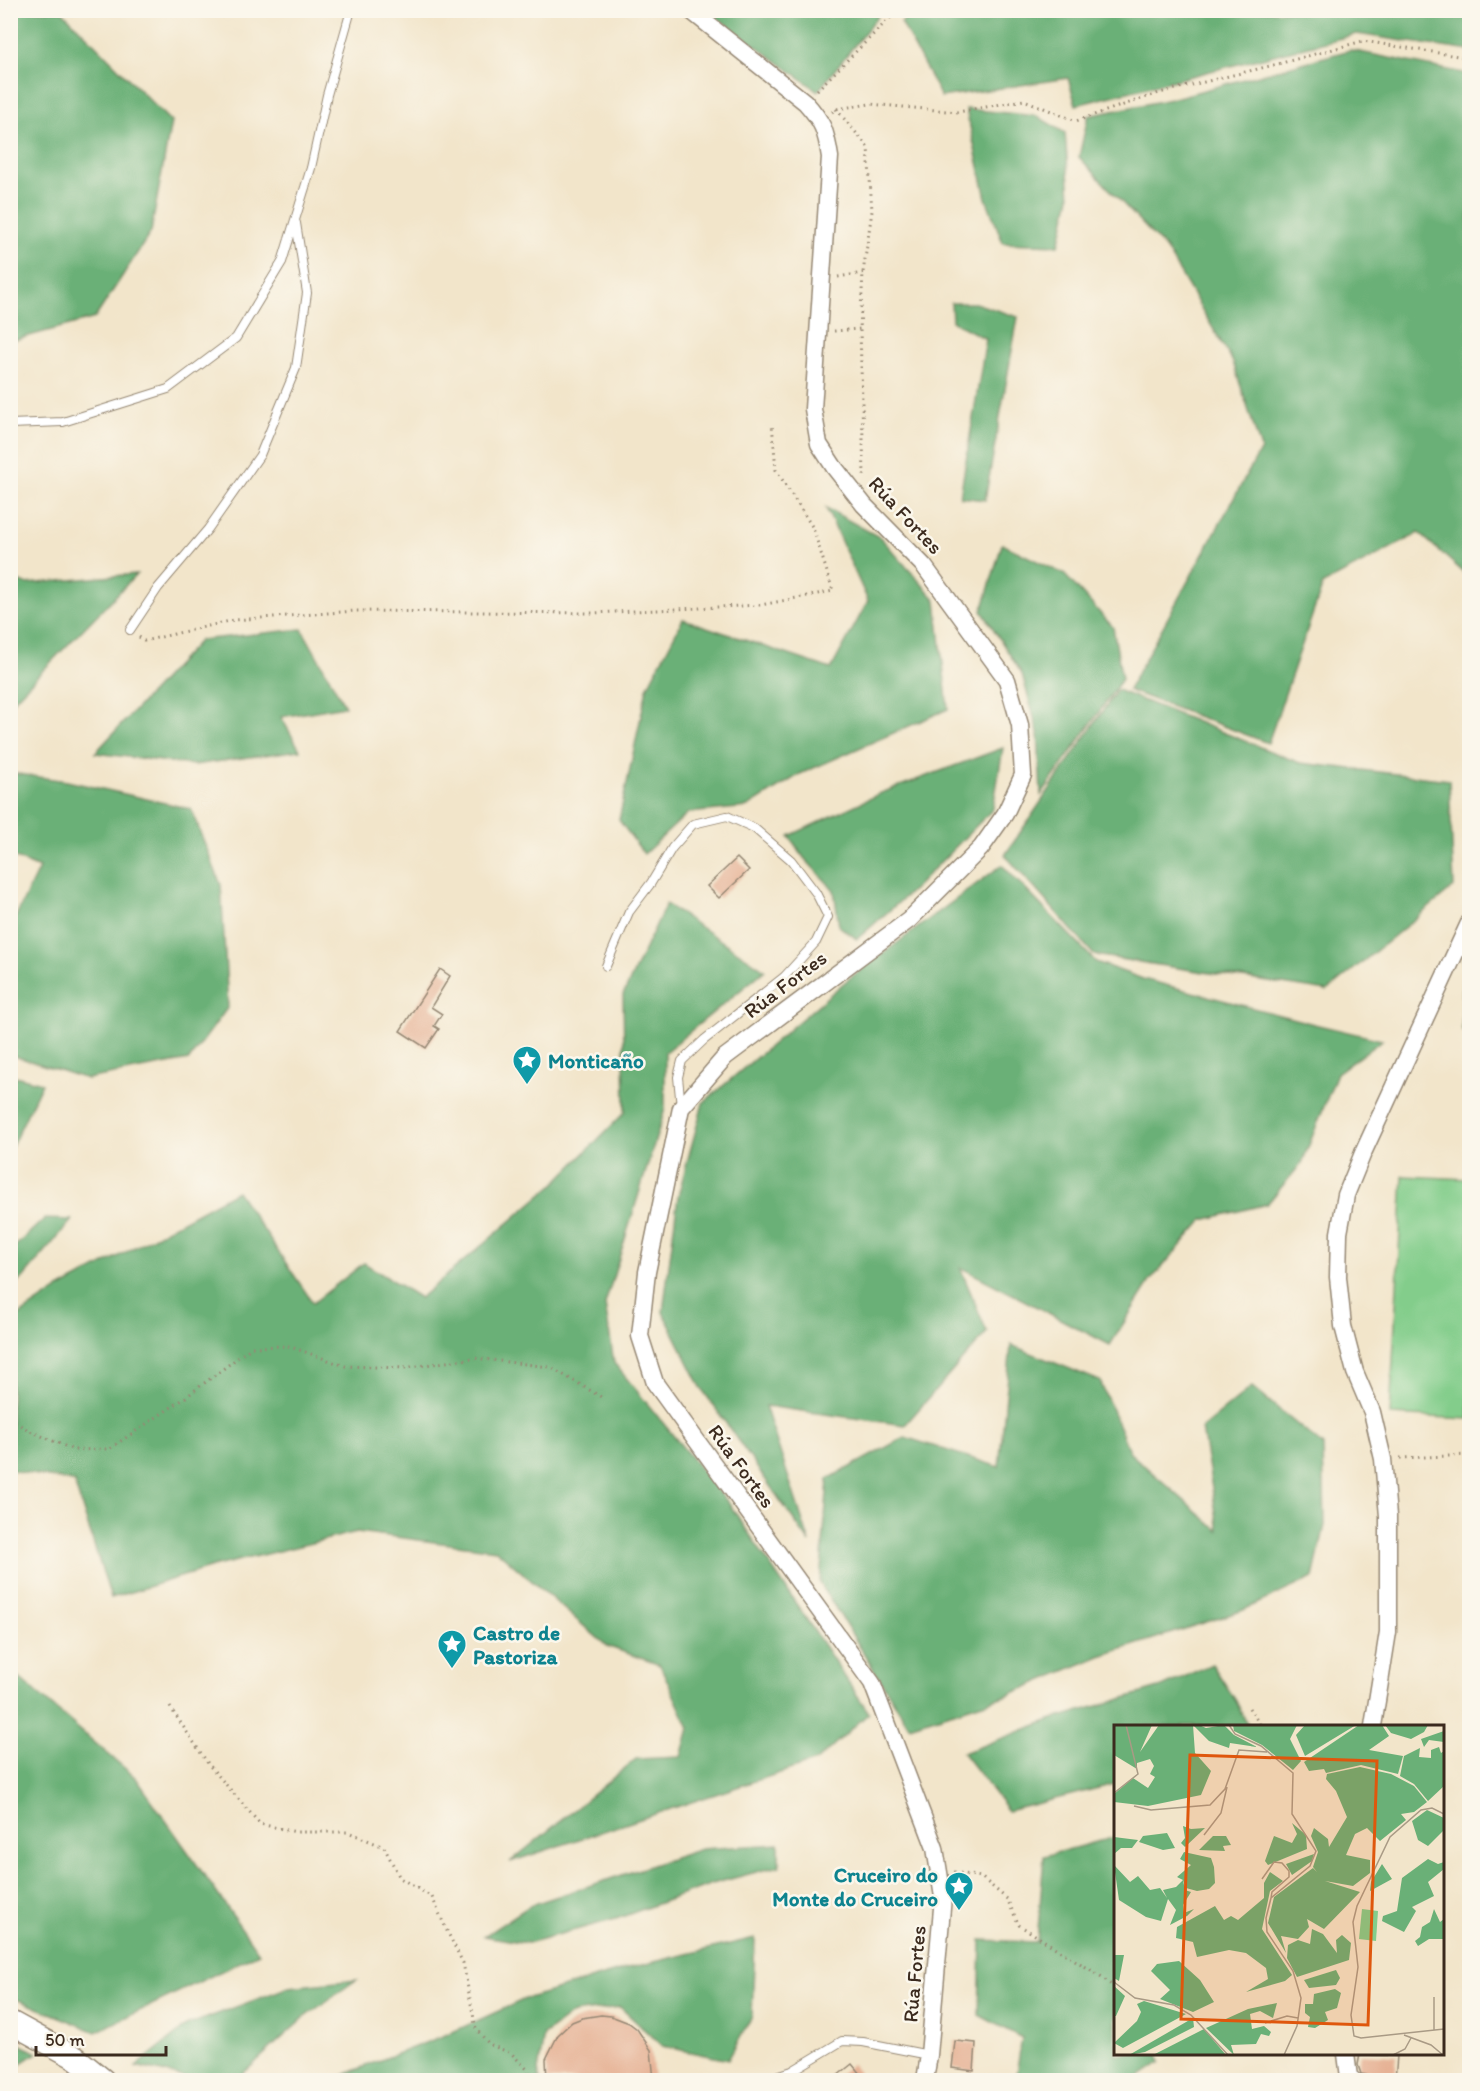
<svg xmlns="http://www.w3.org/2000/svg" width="1480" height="2091" viewBox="0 0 1480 2091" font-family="Itim,sans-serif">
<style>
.green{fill:#83cd8b;stroke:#5f7c54;stroke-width:1.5}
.forest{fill:#6ab077;stroke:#526d4a;stroke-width:1.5}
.building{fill:#e6b295}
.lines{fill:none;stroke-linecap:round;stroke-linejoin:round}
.lane-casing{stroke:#968874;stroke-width:10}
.street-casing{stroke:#968874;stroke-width:19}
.secondary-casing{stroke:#968874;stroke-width:25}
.path{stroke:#968874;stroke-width:3;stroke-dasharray:1.5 4.5;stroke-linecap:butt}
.lane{stroke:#fff;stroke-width:8}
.street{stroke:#fff;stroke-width:16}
.secondary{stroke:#fff;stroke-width:22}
.labels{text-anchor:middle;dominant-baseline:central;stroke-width:5;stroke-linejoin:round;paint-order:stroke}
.street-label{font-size:21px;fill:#3b2a1e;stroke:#fbf7ec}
.culture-label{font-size:21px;font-weight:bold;fill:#0d838f;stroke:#fbf7ec;text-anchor:start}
.inset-road{fill:none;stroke:#a99a85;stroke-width:1.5}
.view{fill:#df570d;fill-opacity:0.15;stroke:#df570d;stroke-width:3}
.inset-edge{fill:none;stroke:#3b2a1e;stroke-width:3}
</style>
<rect width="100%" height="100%" fill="#fbf7ec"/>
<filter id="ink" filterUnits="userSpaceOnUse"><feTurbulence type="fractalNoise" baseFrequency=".0167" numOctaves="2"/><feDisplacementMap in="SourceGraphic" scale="12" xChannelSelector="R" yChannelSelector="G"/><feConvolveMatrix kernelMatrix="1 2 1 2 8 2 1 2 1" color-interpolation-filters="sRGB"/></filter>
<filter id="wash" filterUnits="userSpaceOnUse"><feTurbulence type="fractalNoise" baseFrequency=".008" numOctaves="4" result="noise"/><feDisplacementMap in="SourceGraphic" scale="24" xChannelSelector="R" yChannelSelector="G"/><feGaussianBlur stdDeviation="1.35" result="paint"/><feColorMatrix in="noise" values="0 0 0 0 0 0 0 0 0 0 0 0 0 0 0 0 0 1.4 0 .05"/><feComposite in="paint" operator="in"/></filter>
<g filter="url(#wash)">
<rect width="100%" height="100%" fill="#f2e5ca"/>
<path class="green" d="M1403,1176L1469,1179V1419L1390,1415Z"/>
<g class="forest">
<path d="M11,10L62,11L171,122L151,232L95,318L11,341Z"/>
<path d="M875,10L878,16L818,91L708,11Z"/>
<path d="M915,11H1469V51L1357,34L1076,105L1068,78L941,97L901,22Z"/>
<path d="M1350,50L1469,74V577L1419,533L1323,584L1268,743L1128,690L1261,449L1233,362L1166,249L1079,157L1088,116L1171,99Z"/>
<path d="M966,109L1037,116L1065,133L1070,197L1059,245L1003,243L986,198Z"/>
<path d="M951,303H975L1018,317L985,500L960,497L986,339L952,321Z"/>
<path d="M826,508L881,538L936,600L948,709L800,774L748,807L688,813L644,854L619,820L647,688L683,619L831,669L868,601Z"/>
<path d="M1002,544L1064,574L1113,627L1122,679L1041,795L1038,732L1022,674L982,611Z"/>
<path d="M137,574L11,703V579L26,584Z"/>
<path d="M302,629L345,706L281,717L300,750L194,765L95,753L200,640Z"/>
<path d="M1117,690L1300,763L1449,780L1454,887L1327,991L1094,955L1005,855Z"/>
<path d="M1003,748L993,809L915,888L857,939L839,926L834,890L804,858L789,836L881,793Z"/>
<path d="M11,773L67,781L191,809L221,885L228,1007L189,1060L87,1079L11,1055V922L14,920L39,868L11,856Z"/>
<path d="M1002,865L1096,962L1143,979L1314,1024L1382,1040L1337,1073L1302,1163L1267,1204L1203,1220L1150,1281L1110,1345L960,1267L987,1332L905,1425L765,1406L810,1543L702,1389L663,1312L678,1196L703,1103L846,981Z"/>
<path d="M666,904L765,970L665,1052V1109L605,1304L614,1363L730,1505L869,1713L816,1761L510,1862L636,1759L681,1757L689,1728L660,1665L607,1646L496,1550L357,1532L216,1566L111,1598L74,1482L11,1470V1321L57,1290L237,1191L313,1303L364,1263L420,1298L554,1184L625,1112L623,995Z"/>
<path d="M1469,945V1026L1462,1031L1463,957Z"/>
<path d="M11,1075L42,1083L11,1148L10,1075Z"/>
<path d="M44,1219L72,1220L23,1278L11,1287V1250Z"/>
<path d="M1011,1345L1100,1381L1130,1453L1219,1531L1202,1428L1252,1387L1323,1446L1325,1525L1313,1578L1241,1611L1100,1656L1008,1695L909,1726L820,1583L828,1479L905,1437L999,1467Z"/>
<path d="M1212,1664L1236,1701L1248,1726H1116L1115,1784L1008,1811L963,1753L1050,1720L1162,1687Z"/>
<path d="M10,1670L136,1778L259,1953L96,2032L11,1997Z"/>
<path d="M1115,1837L1116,2054H1158L1161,2062L1135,2080H1015L1022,2038L979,2015L981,1940L1037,1942L1044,1856Z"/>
<path d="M779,1844V1866L712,1884L616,1919L527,1943L484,1936L531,1905L701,1849Z"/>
<path d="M755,1938L752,2016L728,2060L662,2046L620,2007L573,2013L544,2035L538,2071L540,2080H333L363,2067L448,2034L525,1999L633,1967Z"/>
<path d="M356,1980L306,2016L236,2080H196L136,2066L188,2025L289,1987Z"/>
<path d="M11,2039L37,2053L11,2070Z"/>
</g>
<g id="blocks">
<g class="building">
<path d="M737,858L749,870L719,898L707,886Z"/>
<path d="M440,969L450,976L431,1007L442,1014L434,1026L439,1029L426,1048L400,1031Z"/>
<path d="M601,2015L611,2016L629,2023L637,2029L651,2050L654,2080H547L546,2059L558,2035L572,2022L582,2018Z"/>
<path d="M955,2041L976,2043L974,2071L952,2068Z"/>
<path d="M1360,2054L1397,2056L1395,2080L1361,2074L1358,2065Z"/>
<path d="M852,2064L865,2080H832Z"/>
</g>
</g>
</g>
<g filter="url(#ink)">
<use href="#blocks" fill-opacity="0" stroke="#968874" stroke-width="1.5"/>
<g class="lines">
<g class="lane-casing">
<g id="lane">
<path d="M10,424L63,422L168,389L236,338L282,262L311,168L327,95L351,10"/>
<path d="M130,630L158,588L208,529L260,455L296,368L307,293L296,223"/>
<path d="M606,966L629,912L651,883L672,848L693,824L727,816L754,828L791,860L816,893L828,917L816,942L784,977L704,1040L682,1061L678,1077L681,1107"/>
<path d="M765,2080L792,2071L842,2041L863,2042L929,2055"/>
</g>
</g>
<g class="street-casing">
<g id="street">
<path d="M690,10L805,102C823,122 826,131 830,157L813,409L819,444L834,467L864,505L924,566L1007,680L1020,725L1023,775L1005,814L981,848L909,920L725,1057L681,1108L647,1272L640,1336L655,1383L872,1683L935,1848L943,1897L929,2055L925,2080"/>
<path d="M1373,1726L1388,1632V1516L1383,1459L1372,1412L1355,1372L1343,1326L1338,1277L1339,1233L1346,1195L1363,1153L1470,921"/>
<path d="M1346,2054L1349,2077L1353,2080"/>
</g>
</g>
<g class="secondary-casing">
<path id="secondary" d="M10,2022L76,2058L103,2080"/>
</g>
<g class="path">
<path d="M817,90L898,10"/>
<path d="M836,109L868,147L872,211L863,273L860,329L864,476"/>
<path d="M832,112L836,109L870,104L958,112L1024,100L1076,121L1159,93L1278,64L1363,41L1470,58"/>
<path d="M838,277L863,273"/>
<path d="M834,331L860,329"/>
<path d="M139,637L144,641L234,620L355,611L593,613L761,605L833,591L813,528L776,470L772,423"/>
<path d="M10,1419L30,1431L74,1450L109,1449L182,1400L252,1347L288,1346L345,1366L404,1368L474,1358L550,1367L603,1398"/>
<path d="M1400,1458L1470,1455"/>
<path d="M170,1707L209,1765L260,1824L296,1832H348L384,1847L400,1878L432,1897L447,1931L463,1963L476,2029L490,2045L511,2053L528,2070L532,2080"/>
<path d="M1249,1708L1261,1726"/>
<path d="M954,1872L981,1877L1007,1899L1019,1925L1102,1977L1116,1989"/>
</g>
<use href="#lane" class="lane"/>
<use href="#street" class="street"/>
<use href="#secondary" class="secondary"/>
</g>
</g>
<defs>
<g id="sight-pin" transform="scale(1.5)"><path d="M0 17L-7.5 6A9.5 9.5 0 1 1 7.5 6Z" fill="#0f9aa8" stroke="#fbf7ec"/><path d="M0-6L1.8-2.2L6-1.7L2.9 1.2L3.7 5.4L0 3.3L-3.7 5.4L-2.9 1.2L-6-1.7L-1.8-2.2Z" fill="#fff"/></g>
</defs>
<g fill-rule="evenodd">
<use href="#sight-pin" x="527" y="1060"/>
<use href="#sight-pin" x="452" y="1644"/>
<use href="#sight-pin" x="959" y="1886"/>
</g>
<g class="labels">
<g class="street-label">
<text transform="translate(906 515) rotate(47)">Rúa Fortes</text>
<text transform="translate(785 984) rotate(-37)">Rúa Fortes</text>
<text transform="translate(742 1466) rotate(54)">Rúa Fortes</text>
<text transform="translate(914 1974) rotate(-85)">Rúa Fortes</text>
</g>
<g class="culture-label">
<text x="548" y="1060">Monticaño</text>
<text x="473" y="1632">Castro de<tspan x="473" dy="24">Pastoriza</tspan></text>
<text x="938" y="1874" text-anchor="end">Cruceiro do<tspan x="938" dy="24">Monte do Cruceiro</tspan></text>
</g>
</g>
<g transform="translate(1114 1725)">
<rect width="330" height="330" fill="#f2e5ca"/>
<path d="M248,184L264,186L262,216L245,214Z" fill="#83cd8b"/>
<path d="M0,0H38L26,27L45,0H79L81,28L97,46L87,70L34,81L0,77V69L19,53L34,63L41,52L36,49L40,41L36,34L23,38V44L0,30ZM85,0L92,3L110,0L120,10L143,22L116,18L115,23L95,16L80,1ZM119,0H183L176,14L187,36L179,45L148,20L120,6ZM191,0H242L191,31L182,10ZM245,0H268L275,11L255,25L289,31L284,49L247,40L212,48L210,44L195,46L190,37ZM271,0H314L310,7L297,14L277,8ZM330,6V17L315,15L310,22L307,14ZM325,22L327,28L330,26V61L314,76L300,59L286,51L290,31L306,23L305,32L317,33V25ZM246,42L277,49L300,61L313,77L300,87L287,89L292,95L266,116L253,103L241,109L232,130L256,135V148L239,161L211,156L246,167L210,204L193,194L195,202L184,214L167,211L172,228L154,198L160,172L199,143L203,147L199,142L204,127L197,111L200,103L214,114L215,122L233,92L222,66L212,54L213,49ZM313,85L330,93V105L314,121L304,115L298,96ZM178,98L192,110L193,124L154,140L151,136L160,111L178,118L183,109ZM69,101L77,104L91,103L71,122L67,118L71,113ZM53,108L61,123L49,125L25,117L29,111ZM99,111H112L117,120L109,121L111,126L85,125ZM0,112L24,115L18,123H7L0,129ZM70,127L97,133L100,142L101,158L95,164L83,166L72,163L69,155L71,165L77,167L69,180L70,188L80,184L73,191L56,200L62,185L54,174L47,196L32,192L5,175L0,140L16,157L24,151L36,165L46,163L53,173L49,165L62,162L69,155L63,152L77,140L66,134ZM200,129L198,136L178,150L172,139ZM314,134L324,139L330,137V144L314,157L320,171L298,182L302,186L290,207L268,196L269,191L283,186L288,153ZM268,139L278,154L256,166L257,157ZM156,147L169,156L156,166L148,204L178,250L171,256L132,267L154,254L152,243L132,228L115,225L83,232L79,217L62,213L63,202L101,181L110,195L117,191L124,195L150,173V158ZM320,184L326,197L330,194V214H315L304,221L301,216L306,212L308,202L316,197ZM198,204L209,209L223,228L222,215L228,210L237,218L235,235L183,252L173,233L174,220L184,215L196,219ZM0,230H10L5,256L0,253ZM65,236L86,255L100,277L79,287L46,274L56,265L37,246L43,239ZM222,245L226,253L222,260L195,263L190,255ZM0,261L11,271L2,291H0ZM221,264L227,268L223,283L211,287L214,295L201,303L194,302L196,292L191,288V279H199L200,269ZM30,276L72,289L9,323L0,318L23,296L27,287L23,279ZM163,278L159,293L146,286L136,289L138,304L150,301L157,307L155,311L147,309L142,319L117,320L120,330L92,303L134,284ZM79,293L80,302L31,327L15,330ZM90,304L112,330H39Z" fill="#6ab077"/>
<path class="inset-road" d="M115,0L121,9L147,21L179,48L178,89L202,126L196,141L157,173L152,193L153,207L179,246L187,273L183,301L170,330M0,68L24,49L12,0M20,81L37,85L96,80L111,64L125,25L153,27M330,89L318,83L307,85L276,112L243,181L239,197L244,242L237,290L240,311L247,313L330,304M90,110L107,88L113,62M148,154L160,137L168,138L175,146V152L158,167L157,173M0,257L21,273L60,280L77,290L114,330M320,272V305M151,298L173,291L184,293M290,310L317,320L329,330M279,330L291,324L297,313"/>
<path class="view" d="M76,30L263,36L254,300L67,294Z"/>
<rect width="330" height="330" class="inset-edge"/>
</g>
<rect width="1480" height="2091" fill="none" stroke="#fbf7ec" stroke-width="36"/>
<path d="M36 2046v9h130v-9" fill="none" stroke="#3b2a1e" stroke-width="3"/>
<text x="45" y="2046" font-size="18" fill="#3b2a1e" stroke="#fbf7ec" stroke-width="4.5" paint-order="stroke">50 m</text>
</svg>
